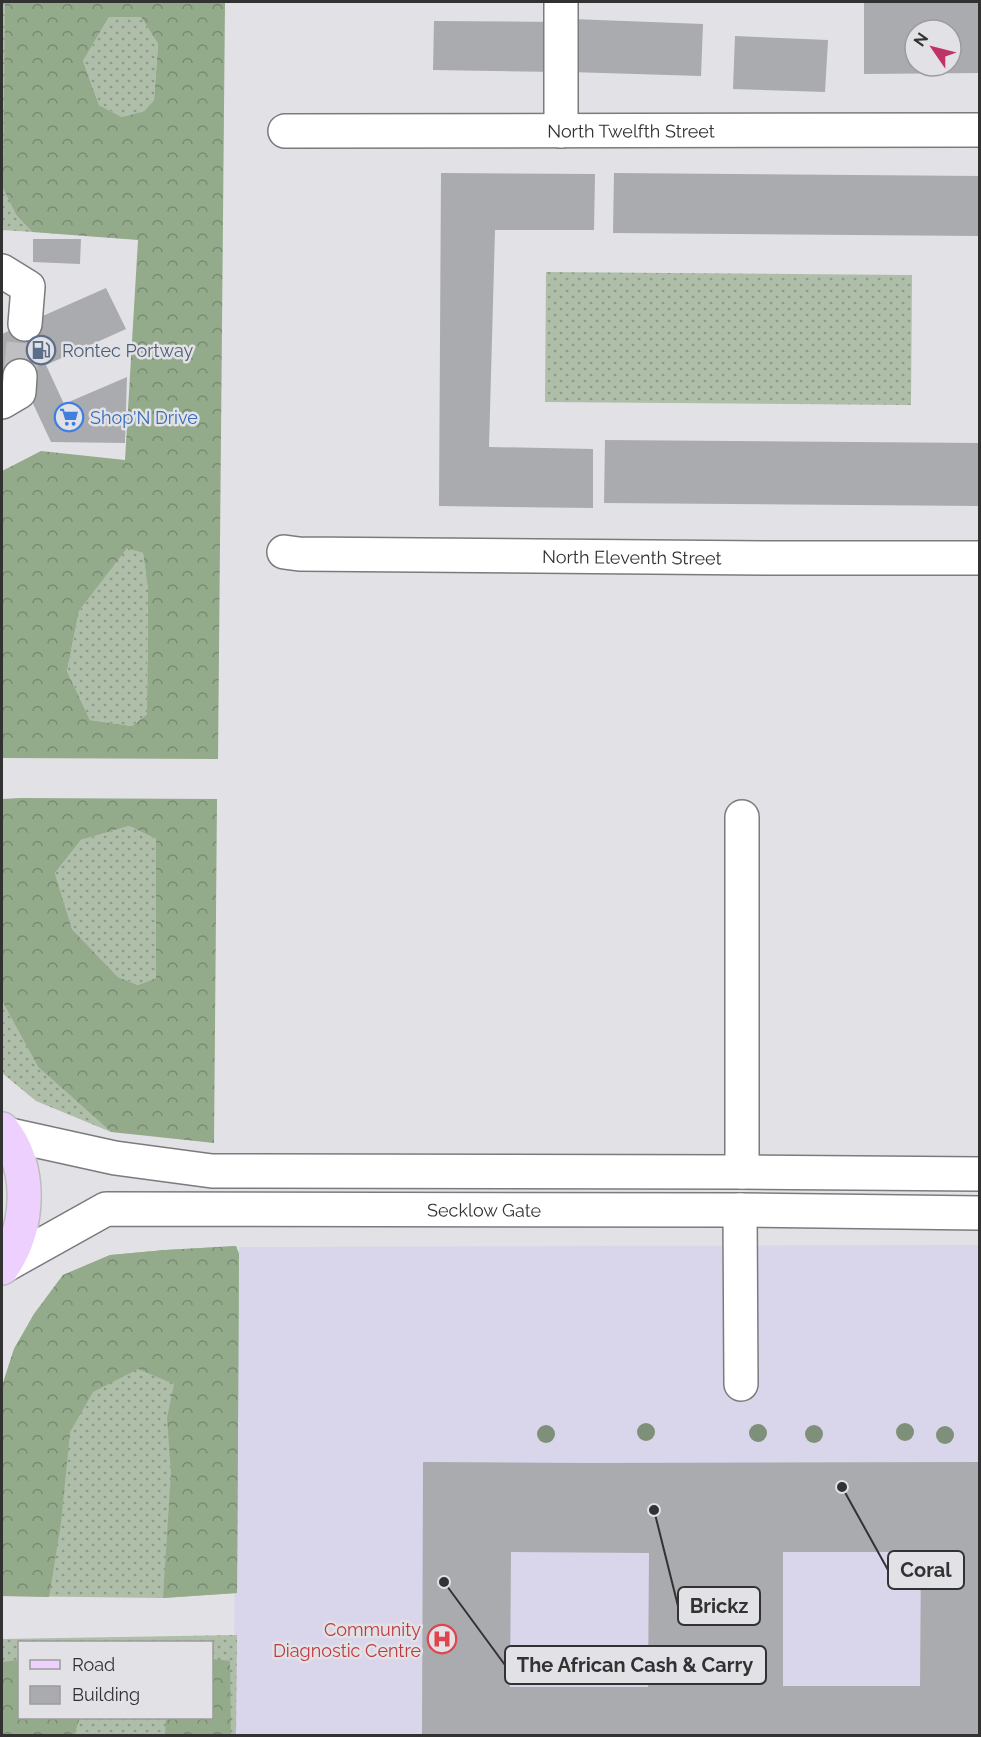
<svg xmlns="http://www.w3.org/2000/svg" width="981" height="1737" viewBox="0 0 981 1737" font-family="Raleway,sans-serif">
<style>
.commercial{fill:#d9d6ec}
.grass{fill:url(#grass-dots);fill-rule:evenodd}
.forest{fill:url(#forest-crowns);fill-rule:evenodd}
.building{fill:#aaabae;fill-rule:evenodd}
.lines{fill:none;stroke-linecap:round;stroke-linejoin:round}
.minor-tunnel{stroke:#bfbfc2;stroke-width:33;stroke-dasharray:33 16;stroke-linecap:butt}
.minor-casing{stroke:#7b7b7e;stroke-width:36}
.major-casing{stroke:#bdbdbe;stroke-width:36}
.minor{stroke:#fff;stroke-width:33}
.major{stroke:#edd0fe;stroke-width:33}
.tree{fill:#7e9079}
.labels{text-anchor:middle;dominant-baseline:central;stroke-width:5;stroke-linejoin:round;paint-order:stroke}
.street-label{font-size:18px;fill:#323233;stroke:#e2e2e6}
.service-label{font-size:18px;fill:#4e5e75;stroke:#e2e2e6;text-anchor:start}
.shop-label{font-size:18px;fill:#366cbe;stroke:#e2e2e6;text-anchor:start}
.health-label{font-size:18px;fill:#be3a42;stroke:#e2e2e6;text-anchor:end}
.leader{fill:none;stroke:#323233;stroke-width:2}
.callout-dot{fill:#323233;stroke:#e2e2e6;stroke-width:2}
.callout{fill:#e2e2e6;stroke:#323233;stroke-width:2}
.callout-label{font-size:20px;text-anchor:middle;font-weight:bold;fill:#323233}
</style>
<defs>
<pattern id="grass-dots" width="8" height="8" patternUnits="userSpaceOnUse" patternTransform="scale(1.5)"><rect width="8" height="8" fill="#aebea9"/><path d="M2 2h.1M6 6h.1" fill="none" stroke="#8e9b8a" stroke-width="1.8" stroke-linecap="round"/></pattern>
<pattern id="forest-crowns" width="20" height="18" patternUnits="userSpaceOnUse" patternTransform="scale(1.5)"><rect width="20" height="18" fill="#93aa8b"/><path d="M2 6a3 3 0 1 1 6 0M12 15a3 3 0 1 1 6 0" fill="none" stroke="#798b72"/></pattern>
</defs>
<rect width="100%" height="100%" fill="#e2e2e6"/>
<path class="commercial" d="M979,1245V1735L234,1736L235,1465L239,1247Z"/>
<g class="grass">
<path d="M2,2H5L17,216L32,232L2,230Z"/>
<path d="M109,17H141L158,44L154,100L144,111L122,117L99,105L83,61Z"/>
<path d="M546,272L912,275L911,405L545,402Z"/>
<path d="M127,547L143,553L148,590L147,714L132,726L90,720L67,671L79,611Z"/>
<path d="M129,826L156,839V978L138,985L118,977L72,929L55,873L81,840Z"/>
<path d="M2,1001L38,1067L111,1132L36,1101L2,1073Z"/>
<path d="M236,1246L239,1254L237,1593L163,1598L2,1596V1386L14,1349L34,1314L63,1275L110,1255L165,1250Z"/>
<path d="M237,1635L236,1735H2V1639ZM20,1642H212V1718H20Z"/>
</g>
<g class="forest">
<path d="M5,2H225L218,759L2,758V471L41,451L125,460L138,240L32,232L17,216L3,188ZM109,17H141L158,44L154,100L144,111L122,117L99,105L83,61ZM127,548L143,553L148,590L147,714L132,726L90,720L67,671L79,611Z"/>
<path d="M20,798L217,799L214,1143L111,1132L38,1067L2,1001V799ZM129,826L156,839V978L138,985L118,977L72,929L55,873L81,840Z"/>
<path d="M236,1246L239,1254L237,1593L163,1598L171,1473L167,1418L174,1384L138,1369L93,1392L70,1432L61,1523L49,1597L2,1596V1386L14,1349L34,1314L63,1275L110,1255L165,1250Z"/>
<path d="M212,1659L230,1661L231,1735H165L166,1718H212Z"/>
<path d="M19,1660L20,1718H80L74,1735H2V1662Z"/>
</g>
<g class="building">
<path d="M864,2H980V73L864,74ZM915,30H951V66H915Z"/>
<path d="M572,19L703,24L701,76L570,72Z"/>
<path d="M434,21L558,22L557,72L433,70Z"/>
<path d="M735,36L828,40L825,92L733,89Z"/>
<path d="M441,173L595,174L594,230H495L489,447L593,449V508L439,506Z"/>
<path d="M614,173L980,176V236L613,233Z"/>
<path d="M33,239H81L80,264L33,262Z"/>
<path d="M106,288L126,329L46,365L64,404L127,377L125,443L51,442L20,376L2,384V334Z"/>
<path d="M605,440L980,443V506L604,503Z"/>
<path d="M423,1462L589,1463L980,1462V1736H422ZM511,1552L649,1553L648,1687H510ZM783,1552H921L920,1686H783Z"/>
</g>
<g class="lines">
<path class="minor-tunnel" d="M20,376L25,324"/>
<g class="minor-casing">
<g id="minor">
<path id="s1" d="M285,131L980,130"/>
<path d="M561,131V2"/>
<path d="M2,271L28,287L25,324"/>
<path d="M2,402L19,392L20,376"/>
<path id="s2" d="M284,552L299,554L766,558H980"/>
<path d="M6,1134L115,1158L212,1171L742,1172L980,1174"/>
<path d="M742,1172V817"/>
<path d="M740,1210L741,1384"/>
<path id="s3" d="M4,1266L106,1209L740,1210L980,1213"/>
</g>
</g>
<g class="major-casing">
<path id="major" d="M2,1129C33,1168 30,1228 2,1268"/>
</g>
<use href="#minor" class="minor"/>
<use href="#major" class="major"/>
</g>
<g class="tree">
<circle cx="646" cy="1432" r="9"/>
<circle cx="905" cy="1432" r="9"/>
<circle cx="758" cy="1433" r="9"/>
<circle cx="546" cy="1434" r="9"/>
<circle cx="814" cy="1434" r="9"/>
<circle cx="945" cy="1435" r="9"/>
</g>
<defs>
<g id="fuel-ring" transform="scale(1.5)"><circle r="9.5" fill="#e2e2e6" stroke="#5c6f8a" stroke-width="1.5"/><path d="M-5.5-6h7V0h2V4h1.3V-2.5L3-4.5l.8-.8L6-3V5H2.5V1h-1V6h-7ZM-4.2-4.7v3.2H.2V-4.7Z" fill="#5c6f8a"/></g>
<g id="supermarket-ring" transform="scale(1.5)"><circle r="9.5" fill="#e2e2e6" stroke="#3f7fe0" stroke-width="1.5"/><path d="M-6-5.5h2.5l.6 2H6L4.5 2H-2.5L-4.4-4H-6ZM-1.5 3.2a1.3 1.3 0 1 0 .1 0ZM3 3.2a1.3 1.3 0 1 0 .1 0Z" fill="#3f7fe0"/></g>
<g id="hospital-ring" transform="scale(1.5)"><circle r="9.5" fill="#e2e2e6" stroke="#e0444e" stroke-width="1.5"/><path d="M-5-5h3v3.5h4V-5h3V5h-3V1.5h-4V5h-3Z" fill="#e0444e"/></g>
</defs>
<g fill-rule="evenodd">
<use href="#fuel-ring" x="41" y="350"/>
<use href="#supermarket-ring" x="69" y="417"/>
<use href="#hospital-ring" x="442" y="1639"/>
</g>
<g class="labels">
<g class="street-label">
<text stroke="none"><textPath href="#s1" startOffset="346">North Twelfth Street</textPath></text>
<text stroke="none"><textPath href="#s2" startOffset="348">North Eleventh Street</textPath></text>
<text stroke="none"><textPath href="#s3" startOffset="495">Secklow Gate</textPath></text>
</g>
<g class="service-label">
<text x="62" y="350">Rontec Portway</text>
</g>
<g class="shop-label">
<text x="90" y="417">Shop'N Drive</text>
</g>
<g class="health-label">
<text x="421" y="1629">Community<tspan x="421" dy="21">Diagnostic Centre</tspan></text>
</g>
</g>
<path class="leader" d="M842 1487L888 1570M654 1510L678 1606M444 1582L505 1665"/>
<g class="callout-dot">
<circle cx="842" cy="1487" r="6"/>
<circle cx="654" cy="1510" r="6"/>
<circle cx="444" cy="1582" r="6"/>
</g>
<g class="callout">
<rect x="888" y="1551" width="76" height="38" rx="6"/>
<rect x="678" y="1587" width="82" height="38" rx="6"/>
<rect x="505" y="1646" width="261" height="38" rx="6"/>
</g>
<g class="callout-label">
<text x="926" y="1577">Coral</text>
<text x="719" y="1613">Brickz</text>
<text x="635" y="1672">The African Cash &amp; Carry</text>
</g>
<rect width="981" height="1737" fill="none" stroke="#323233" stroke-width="6"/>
<rect x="18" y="1641" width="195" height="78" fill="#e2e2e6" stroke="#9c9c9e" stroke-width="1.5"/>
<rect x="30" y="1660" width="30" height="9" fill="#edd0fe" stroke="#9c9c9e" stroke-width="1.5"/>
<text x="72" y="1671" font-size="18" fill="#323233">Road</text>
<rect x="30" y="1686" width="30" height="18" fill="#aaabae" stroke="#9c9c9e" stroke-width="1.5"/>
<text x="72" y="1701" font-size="18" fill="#323233">Building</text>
<g transform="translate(933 48) rotate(305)"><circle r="28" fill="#e2e2e6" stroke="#9c9c9e" stroke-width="1.5"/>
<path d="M0-4.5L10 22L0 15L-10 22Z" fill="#c03366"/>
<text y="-9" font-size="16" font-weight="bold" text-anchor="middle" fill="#323233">N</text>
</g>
</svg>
